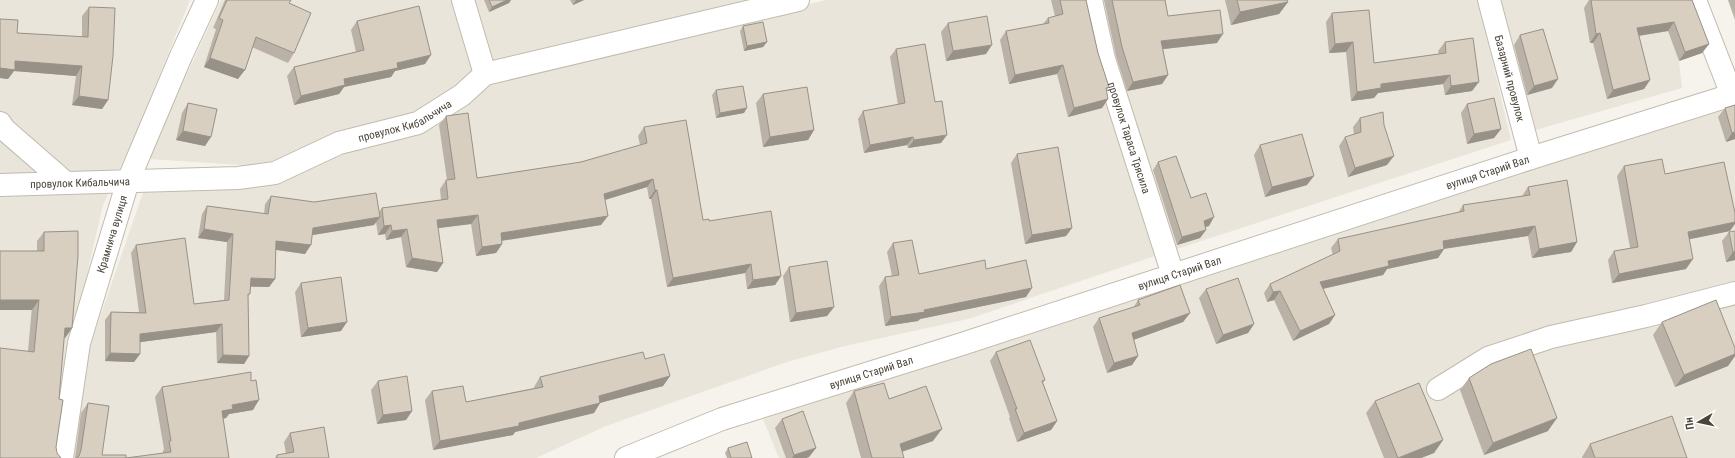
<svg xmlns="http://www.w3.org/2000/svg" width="1735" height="458" viewBox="0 0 1735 458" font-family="'Roboto Condensed',sans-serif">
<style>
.residential{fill:#eae5da}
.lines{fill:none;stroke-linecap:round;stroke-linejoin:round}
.minor-casing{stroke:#c2bbae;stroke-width:24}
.minor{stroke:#fff;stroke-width:22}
.wall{fill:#bab2a6}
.shaded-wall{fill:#979187}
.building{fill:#d8cfc1;stroke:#979187}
.labels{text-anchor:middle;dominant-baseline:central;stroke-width:3;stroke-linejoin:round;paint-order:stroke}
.street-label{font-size:11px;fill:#4b4439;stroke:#fff}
</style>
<rect width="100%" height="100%" fill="#f6f3ec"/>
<g class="residential">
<path d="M0,0H190L136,132L103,205L71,344L55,458H0Z"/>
<path d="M221,0H758L616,31L495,61L413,116L270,167L148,159Z"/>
<path d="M826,0H1478L1511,140L1149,258L968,319L841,347L787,362L606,426L536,458H70L91,343L145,187L276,180L490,78L759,17Z"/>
<path d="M1495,0H1657L1679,61L1682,88L1532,131Z"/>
<path d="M1735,100V458H779L758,407Z"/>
</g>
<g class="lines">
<g class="minor-casing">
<g id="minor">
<path d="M463,0L485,74"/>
<path id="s1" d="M1091,0L1104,59L1173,275"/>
<path id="s2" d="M1489,0L1531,158"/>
<path d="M1695,0L1732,95"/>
<path d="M0,123L4,129L66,183"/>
<path id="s3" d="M0,185L238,178L275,173L339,143L418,123L462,95L485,74L798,0"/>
<path d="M1438,389L1488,358L1551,337L1646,316L1735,293"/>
<path id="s4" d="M62,458L79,343L128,181L181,56L207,0"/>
<path id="s5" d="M626,458L722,419L962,344L1531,158L1735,94"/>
</g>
</g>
<use href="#minor" class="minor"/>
</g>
<g class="wall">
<path d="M225,0H291L289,3L294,53L288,63L252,47L238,79L204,67L216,29L213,28Z"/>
<path d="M484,0H511L509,3L489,12Z"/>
<path d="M570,0H584L573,5Z"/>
<path d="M1051,0H1086L1098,53L1109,87L1106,91L1108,99L1102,108L1068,117L1057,74L1009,84L1000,40L1006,31L1043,24L1048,18L1055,16Z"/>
<path d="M1104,0H1165L1168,16L1217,43L1163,49L1168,75L1162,84L1127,91L1116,56Z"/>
<path d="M1225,0H1287L1288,2L1279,14L1231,25Z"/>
<path d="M1589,0H1692L1709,44L1702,53L1679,61L1668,31L1639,36L1650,80L1644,89L1607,99L1593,43H1590L1584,8Z"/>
<path d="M1728,0H1735V20Z"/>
<path d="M89,7L108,100L102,109L72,105L76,76L14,71L8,79L0,78V19L17,33L82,37V16Z"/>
<path d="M1332,13L1374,63L1439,54L1438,51L1445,42L1472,91L1445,95L1443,84L1378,93L1374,98L1351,101L1346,52L1329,53L1326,22Z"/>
<path d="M357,21L425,64L395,71L391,77L344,87L339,94L294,105L287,76L294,67L356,52L351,30Z"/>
<path d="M948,23L986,54L946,61L941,32Z"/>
<path d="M743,26L767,42L763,47L744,51L740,31Z"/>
<path d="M1520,35L1552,88L1527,95L1514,45Z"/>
<path d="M896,49L941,143L908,148L907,145L864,153L858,119L863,111L898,105L890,57Z"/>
<path d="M716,90L744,113L716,118L712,95Z"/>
<path d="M763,94L814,130L808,140L763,147L756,103Z"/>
<path d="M188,103L205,146L176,140L182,113Z"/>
<path d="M1467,104L1501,129L1494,138L1467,144L1461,113Z"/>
<path d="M1725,108L1735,139L1726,142L1718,117Z"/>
<path d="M446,116L477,178L581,162L640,145L638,136L644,127L703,220L709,221L781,276L775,285L747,289L745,273L667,287L651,199H649L647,187L605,200L601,225L502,240V244L496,253L476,256L471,224L438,228L443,263L437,272L406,267L401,237L386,240L385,234L378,235L376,222L374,225L312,235L305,254L276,250L275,279L269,287H251L248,297L249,356L244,364L217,363L216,332L140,342V354L134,362L105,361V320L111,312H139L131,253L136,245L194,304L224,300L227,242L198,238L202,214L207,206L264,214L265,204L271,196L379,212L382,208L441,200L440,189L446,180H447L439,125Z"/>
<path d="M1360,118L1384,125L1387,165L1348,177L1339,146L1345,137L1354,135L1353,127Z"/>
<path d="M1260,145L1307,185L1265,197L1254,155Z"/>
<path d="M1017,154L1072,228L1066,236L1025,244L1011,163Z"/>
<path d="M1158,162L1191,198L1209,226L1205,227L1206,230L1200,238L1177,245L1153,170Z"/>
<path d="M1624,166L1665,174L1730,231L1689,239L1686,269L1612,283L1608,260L1614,251L1630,248L1617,176Z"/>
<path d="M1528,187L1577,242L1571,252L1532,258L1528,236L1444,249L1438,258L1387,269L1383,275L1323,289L1335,315L1329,324L1293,341L1274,300L1267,302L1264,293L1270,284L1333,255L1331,248L1338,239L1458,213L1463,205L1522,196Z"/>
<path d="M44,232L72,328L65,338H64L0,458L28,351L37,251V241Z"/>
<path d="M1729,232L1735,260L1726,262L1722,241Z"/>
<path d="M893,243L919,274L986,269L1026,297L920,319L918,321L885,326L879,286L885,277L892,276L887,252Z"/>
<path d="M789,267L834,307L827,316L790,322L783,276Z"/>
<path d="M301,283L341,331L301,337L295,292Z"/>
<path d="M1206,289L1254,324L1248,333L1216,344L1199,298Z"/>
<path d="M1138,300L1190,313L1183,322L1133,340L1138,356L1132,365L1107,373L1093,327L1099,318L1133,308Z"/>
<path d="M1662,322L1735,348V356L1728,366L1675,387L1653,335Z"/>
<path d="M996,352L1045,380L1043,383L1057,421L1051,430L1017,442L1009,418L1010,417L990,361Z"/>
<path d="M645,359L670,376L663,386L600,403L594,413L515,432L513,435L433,450L425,400L432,391L466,402L534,388V387L540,377Z"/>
<path d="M1469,378L1548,431L1484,455L1460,390Z"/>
<path d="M378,381L412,411L406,420L377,424L371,390Z"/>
<path d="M162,387L253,410L229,414L226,418L223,419L229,458L163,453V451L164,449L155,397Z"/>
<path d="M854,391L889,399L933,441L902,452L904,458H861L846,403Z"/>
<path d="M1375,401L1443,440L1434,453L1421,458H1384L1366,413Z"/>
<path d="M88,403L102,455L126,458H75L81,413Z"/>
<path d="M782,419L816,448L809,457L806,458H786L775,428Z"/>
<path d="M290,433L329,458H275L277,455L286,454L284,442Z"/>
<path d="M1590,444L1687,458H1582V457Z"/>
<path d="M728,448L752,458H727L725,453Z"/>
</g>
<g class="shaded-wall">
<path d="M507,0H511L509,3L489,12L492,7Z"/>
<path d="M576,0H584L573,5Z"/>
<path d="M1288,2L1279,14L1231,25L1240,12Z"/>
<path d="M1674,22L1668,31L1630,37L1637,28Z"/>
<path d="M1600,33L1593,43H1590L1596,34Z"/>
<path d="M1223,34L1217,43L1155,50L1161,41Z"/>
<path d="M767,42L763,47L744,51L747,46Z"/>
<path d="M1353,42L1346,52L1329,53L1335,44Z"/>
<path d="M1709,44L1702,53L1679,61L1685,52Z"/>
<path d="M992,45L986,54L946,61L953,51Z"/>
<path d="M431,55L425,64L395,71L391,77L344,87L339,94L294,105L301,96L344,79L397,63Z"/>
<path d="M210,58L245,70L238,79L204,67Z"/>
<path d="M15,61L82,66L76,76L14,71L8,79L0,78V68Z"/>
<path d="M1063,65L1057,74L1009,84L1015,75Z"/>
<path d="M1168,75L1162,84L1127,91L1133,82Z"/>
<path d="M1450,75L1443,84L1378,93L1374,98L1351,101L1357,92L1381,84Z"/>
<path d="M1558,79L1552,88L1527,95L1534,86Z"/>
<path d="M1650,80L1644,89L1607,99L1613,90Z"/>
<path d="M1479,82L1472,91L1445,95L1451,86Z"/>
<path d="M79,96L108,100L102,109L72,105Z"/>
<path d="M1108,99L1102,108L1068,117L1074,108Z"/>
<path d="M747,108L744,113L716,118L720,113Z"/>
<path d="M1501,129L1494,138L1467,144L1474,134Z"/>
<path d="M814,130L808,140L763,147L770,137Z"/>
<path d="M183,131L211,137L205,146L176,140Z"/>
<path d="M1735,132V139L1726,142L1732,133Z"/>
<path d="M947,135L941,143L908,148L914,140Z"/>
<path d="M913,137L907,145L864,153L870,145Z"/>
<path d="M1394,156L1387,165L1348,177L1355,168Z"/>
<path d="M1314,176L1307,185L1265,197L1272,187Z"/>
<path d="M653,179L647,187L598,202L604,194Z"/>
<path d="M655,190H657L651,199H649Z"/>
<path d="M478,215L471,224L431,229L437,220Z"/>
<path d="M608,216L601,225L495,242L501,233Z"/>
<path d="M380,217L374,225L307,236L313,228Z"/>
<path d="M1214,217L1209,226L1198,229L1204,221Z"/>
<path d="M1735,222V224L1730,231L1681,241L1688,232Z"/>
<path d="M391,225L385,234L378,235L384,226Z"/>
<path d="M1535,226L1528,236L1436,250L1443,241Z"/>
<path d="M1072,228L1066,236L1025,244L1032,235Z"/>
<path d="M204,229L233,234L227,242L198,238Z"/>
<path d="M407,229L401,237L386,240L392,231Z"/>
<path d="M1206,230L1200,238L1177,245L1182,237Z"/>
<path d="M276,241L311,245L305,254L271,249Z"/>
<path d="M1577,242L1571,252L1532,258L1539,249Z"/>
<path d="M502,244L496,253L476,256L482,247Z"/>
<path d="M1444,249L1438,258L1387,269L1383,275L1313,291L1320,282L1388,261Z"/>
<path d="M1733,252H1735V260L1726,262Z"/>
<path d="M412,258L443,263L437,272L406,267Z"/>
<path d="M1693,259L1686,269L1612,283L1619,274Z"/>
<path d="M751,264L745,273L667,287L673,278Z"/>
<path d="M781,276L775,285L747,289L753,280Z"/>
<path d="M251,278L275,279L269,287L245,286Z"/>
<path d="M1032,288L1026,297L920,319L918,321L885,326L891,317Z"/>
<path d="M1280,291L1274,300L1267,302L1273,292Z"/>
<path d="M0,300H39L32,310H0Z"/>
<path d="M834,307L827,316L790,322L796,313Z"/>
<path d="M1190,313L1183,322L1125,343L1132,333Z"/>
<path d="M1335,315L1329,324L1293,341L1300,331Z"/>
<path d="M347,322L341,331L301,337L308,328Z"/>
<path d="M222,324L216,332L134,343L140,334Z"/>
<path d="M1254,324L1248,333L1216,344L1223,335Z"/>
<path d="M65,328H72L65,338L59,337Z"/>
<path d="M110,353L140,354L134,362L105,361Z"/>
<path d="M1735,354V356L1728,366L1675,387L1684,375Z"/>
<path d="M223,355L249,356L244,364L217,363Z"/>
<path d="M1138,356L1132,365L1107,373L1114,363Z"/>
<path d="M670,376L663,386L592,405L599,396Z"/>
<path d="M259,400L253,410L229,414L226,418L215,420L222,411L232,405Z"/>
<path d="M600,403L594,413L515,432L513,435L433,450L440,441L519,423Z"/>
<path d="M412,411L406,420L377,424L383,415Z"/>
<path d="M1557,418L1548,431L1484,455L1493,443Z"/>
<path d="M1057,421L1051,430L1017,442L1024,433Z"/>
<path d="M942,429L933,441L892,455L900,444Z"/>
<path d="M1443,440L1434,453L1421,458H1399Z"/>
<path d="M816,448L809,457L806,458H792L794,455Z"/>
</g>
<g class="building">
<path d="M227,0H291L289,3L311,13L294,53L256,37L245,70L210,58L223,20L219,18Z"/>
<path d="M489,0H507L492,7Z"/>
<path d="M1060,0H1086L1098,53L1109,87L1106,88L1108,99L1074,108L1063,65L1015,75L1006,31L1049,23L1048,18L1063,14Z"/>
<path d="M1112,0H1165L1168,16L1220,10L1223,34L1161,41L1168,75L1133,82L1122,47Z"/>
<path d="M1237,0H1287L1288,2L1240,12Z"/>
<path d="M1591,0H1692L1709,44L1685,52L1674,22L1637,28L1650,80L1613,90L1600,33L1596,34Z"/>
<path d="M419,6L431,55L397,63L398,68L344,79L345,85L301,96L294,67L364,50L357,21Z"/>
<path d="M89,7L115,8L113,56L108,100L79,96L82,66L15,61V70L0,68V19L18,20L17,33L88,37Z"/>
<path d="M1369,10L1374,63L1446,53L1445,42L1473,38L1479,82L1451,86L1450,75L1381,84V88L1357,92L1353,42L1335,44L1332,13Z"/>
<path d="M987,16L992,45L953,51L948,23Z"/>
<path d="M763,22L767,42L747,46L743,26Z"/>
<path d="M1543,29L1558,79L1534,86L1520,35Z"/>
<path d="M925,44L935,102L942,101L947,135L914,140L913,137L870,145L863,111L905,103L896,49Z"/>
<path d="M743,86L747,108L720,113L716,90Z"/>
<path d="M807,87L814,130L770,137L763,94Z"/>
<path d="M1494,98L1501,129L1474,134L1467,104Z"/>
<path d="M188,103L217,109L211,137L183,131Z"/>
<path d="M1735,105V132L1732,133L1725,108Z"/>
<path d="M1383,112L1384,125L1394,156L1355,168L1345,137L1361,132L1360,118Z"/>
<path d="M468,113L477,178L581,162L647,143L644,127L686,120L703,220L709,219V221L771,211L781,276L753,280L751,264L673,278L657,190H655L653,179L604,194L608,216L501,233L502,244L482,247L478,215L437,220L443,263L412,258L407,229L392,231L391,225L384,226L382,208L448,199L446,180L455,179L446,116Z"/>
<path d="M1302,134L1314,176L1272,187L1260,145Z"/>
<path d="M1058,147L1072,228L1032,235L1017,154Z"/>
<path d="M1176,156L1191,198L1206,193L1214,217L1204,221L1206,230L1182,237L1158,162Z"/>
<path d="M1662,159L1665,174L1724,162L1735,213V222L1688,232L1693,259L1619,274L1614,251L1638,247L1624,166Z"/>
<path d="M1567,180L1577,242L1539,249L1535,226L1443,241L1444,249L1388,261L1389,266L1320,282L1335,315L1300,331L1280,291L1273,292L1270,284L1340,251L1338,239L1464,211L1463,205L1530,195L1528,187Z"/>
<path d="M376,193L380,217L313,228L311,245L276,241L275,279L251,278L250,294H248L249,356L223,355L222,324L140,334V354L110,353L111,312L146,313L136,245L185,238L194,304L229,300L233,234L204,229L207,206L268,214L271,196L314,202Z"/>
<path d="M78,231V256L72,328H65L59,399L63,400L56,447L57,453L61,458H0V348L34,352L39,300H0V251H44V232Z"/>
<path d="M1735,231V252H1733L1729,232Z"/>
<path d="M912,240L919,274L985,260L986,269L1026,260L1032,288L924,310L925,312L891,317L885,277L899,275L893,243Z"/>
<path d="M827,261L834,307L796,313L789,267Z"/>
<path d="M341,277L347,322L308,328L301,283Z"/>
<path d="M1238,278L1254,324L1223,335L1206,289Z"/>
<path d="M1180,285L1190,313L1132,333L1138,356L1114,363L1099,318L1140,305L1138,300Z"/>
<path d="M1716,300L1735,348V354L1684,375L1662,322Z"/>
<path d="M1030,340L1045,380L1042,381L1057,421L1024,433L1015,409H1017L996,352Z"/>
<path d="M1531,349L1557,418L1493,443L1469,378L1491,364Z"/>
<path d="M643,352L645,359L664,354L670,376L599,396L600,403L519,423V426L440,441L432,391L463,386L466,402L543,387L540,377Z"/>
<path d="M251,372V381L256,380L259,400L232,405L233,409L222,411L229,458H126L171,452L169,441H171L162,387Z"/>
<path d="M407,376L412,411L383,415L378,381Z"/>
<path d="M884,383L889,399L926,386L942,429L900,444L904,458H872L854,391Z"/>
<path d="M1419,383L1443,440L1398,458L1375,401Z"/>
<path d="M88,403L109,406L102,455H126V458H76L79,456L81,450Z"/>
<path d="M803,411L816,448L794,455L782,419Z"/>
<path d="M1672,416L1687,458H1595L1590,444Z"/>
<path d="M324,427L329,458H277V455L294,452L290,433Z"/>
<path d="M747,442L752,458H731L728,448Z"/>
</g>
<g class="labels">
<g class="street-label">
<text stroke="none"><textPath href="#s2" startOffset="81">Базарний провулок</textPath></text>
<text stroke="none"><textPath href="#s3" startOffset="416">провулок Кибальчича</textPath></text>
<text stroke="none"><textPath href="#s1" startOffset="143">провулок Тараса Трясила</textPath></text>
<text stroke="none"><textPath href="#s5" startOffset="908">вулиця Старий Вал</textPath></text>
<text stroke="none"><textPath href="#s3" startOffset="80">провулок Кибальчича</textPath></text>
<text stroke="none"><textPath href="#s4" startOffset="230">Крамнича вулиця</textPath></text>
<text stroke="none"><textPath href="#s5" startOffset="584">вулиця Старий Вал</textPath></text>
<text stroke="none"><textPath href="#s5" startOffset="260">вулиця Старий Вал</textPath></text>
</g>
</g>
<g transform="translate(1699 422) rotate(261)" stroke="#ffffff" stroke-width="3" paint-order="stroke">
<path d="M0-3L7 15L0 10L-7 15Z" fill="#4b4439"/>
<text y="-6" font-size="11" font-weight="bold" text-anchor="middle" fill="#4b4439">Пн</text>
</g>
</svg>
